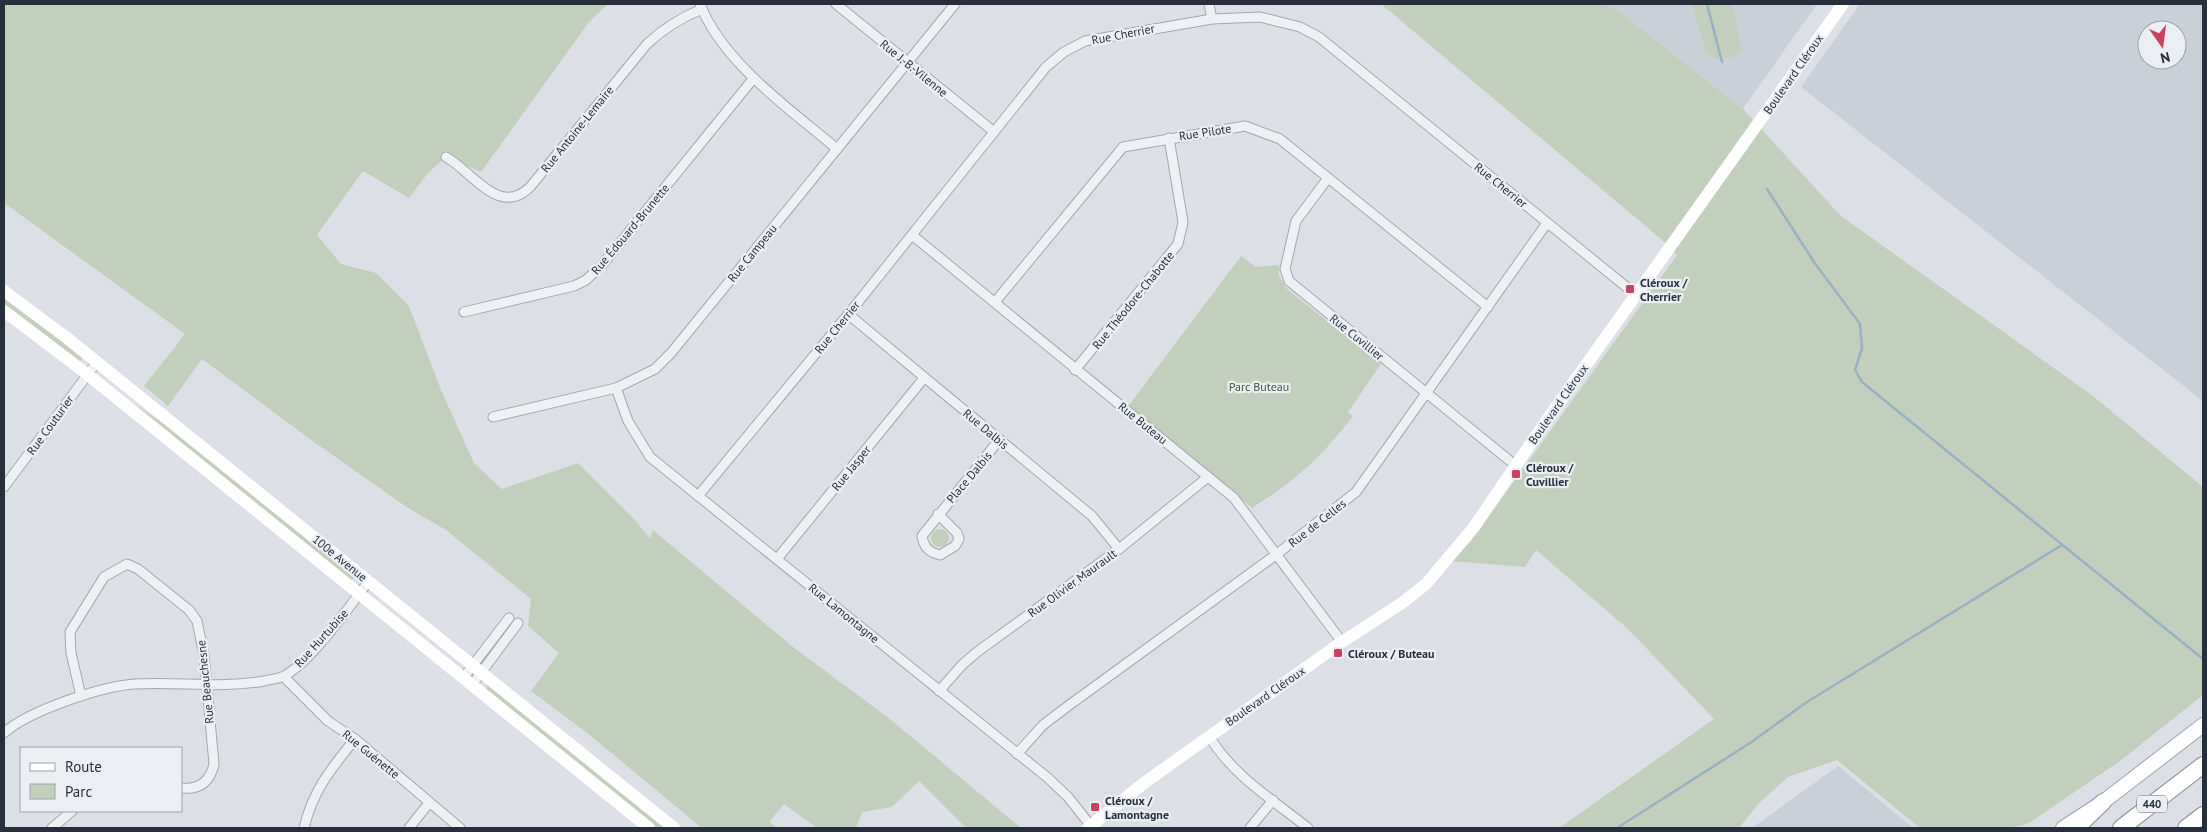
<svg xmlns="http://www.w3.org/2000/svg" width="2207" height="832" viewBox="0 0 2207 832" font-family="'PT Sans',sans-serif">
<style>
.built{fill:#cad0d7;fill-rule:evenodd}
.green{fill:#c3cfbd}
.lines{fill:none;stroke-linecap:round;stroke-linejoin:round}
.stream{stroke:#97b1c5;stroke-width:2.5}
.street-casing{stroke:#a2a7af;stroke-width:11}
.primary-casing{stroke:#9ba6b1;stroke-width:16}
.highway-casing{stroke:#848f9c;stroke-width:18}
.street{stroke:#eef1f4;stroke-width:9}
.secondary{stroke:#fff;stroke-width:12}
.primary{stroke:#fff;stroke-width:14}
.highway{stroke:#fff;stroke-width:16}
.poi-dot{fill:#ca4260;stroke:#ebeff4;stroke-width:2}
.labels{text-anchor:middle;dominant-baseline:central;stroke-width:4.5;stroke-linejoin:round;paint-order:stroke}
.shield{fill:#ebeff4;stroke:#616972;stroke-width:1}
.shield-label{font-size:11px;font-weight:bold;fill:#262f3b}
.street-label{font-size:12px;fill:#262f3b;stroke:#ebeff4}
.poi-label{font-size:12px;font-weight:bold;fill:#262f3b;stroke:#ebeff4;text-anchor:start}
.park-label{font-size:12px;fill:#3d5734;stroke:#ebeff4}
</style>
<rect width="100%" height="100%" fill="#dce0e6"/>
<g class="built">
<path d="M1604,4H1817L1743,109L1623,14Z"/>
<path d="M1860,4H2203V401L1801,87ZM2147,30H2177V60H2147Z"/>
<path d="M1838,766L1913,828H1752Z"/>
</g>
<g class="green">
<path d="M4,4H608L589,22L481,172L446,157L428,173L409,198L363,171L317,235L341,264L376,273L409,306L441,390L474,463L502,489L578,463L634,519L650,538L653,530L793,647L890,719L1021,828H966L919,781L892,807L862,812L856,828H817L784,804L769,822L777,828H702L586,732L531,691L559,653L528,626L531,599L446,530L408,508L314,442L202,359L168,406L144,386L185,334L4,203Z"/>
<path d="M1381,4H1604L1623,14L1743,109L1841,216L2093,396L2203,487V695L2120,761L2029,823L2012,828H1920L1837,760L1788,777L1760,802L1739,828H1559L1714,719L1628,629L1536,550L1525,567L1452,561L1471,541L1677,255L1661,239Z"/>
<path d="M1692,4H1732L1742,50L1736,56L1714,59L1706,53Z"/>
<path d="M1241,256L1256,267L1279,265V276L1287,289L1381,364L1348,412L1353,416C1323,456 1295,481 1252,508L1129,405Z"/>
<path d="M4,297L83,357L79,362L4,305Z"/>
<path d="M135,405L173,429L355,576L351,581Z"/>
<circle cx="940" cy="538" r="9"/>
<path d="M489,684L667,828H657L485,689Z"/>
</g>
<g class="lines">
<g class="stream">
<path d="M1707,4L1722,62"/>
<path d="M1767,189L1814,262L1860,324L1862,348L1855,370L1862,382L2203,659"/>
<path d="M1617,828L1750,743L1807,702L2062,545"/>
</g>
<g class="street-casing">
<g id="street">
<path d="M700,4C723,63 790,109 837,149"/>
<path d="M836,4L993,131"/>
<path d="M1209,4L1212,19"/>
<path d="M446,157C472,171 500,219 531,186L647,44C664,28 680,18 702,9"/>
<path d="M1328,178L1296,221L1285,269L1289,281L1515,465"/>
<path d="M912,235L1234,498L1342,642"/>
<path d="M995,302L1123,147L1245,126L1280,139L1488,307"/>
<path d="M464,312L574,286L586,280L602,265L753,79"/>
<path d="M848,314L1092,516L1119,549"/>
<path d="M1075,370L1178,244L1183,222L1169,138"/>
<path d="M616,388L628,421L650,457L1048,778L1068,797L1091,826"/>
<path d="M493,417L616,388L655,369L671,353L955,4"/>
<path d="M4,487L97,362"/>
<path d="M698,496L855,306L1046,67L1064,52L1085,41L1212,19L1260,17L1300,27L1319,37L1635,294"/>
<path d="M938,514L957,533L959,539L955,546L940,555C929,552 924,548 922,536L999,440"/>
<path d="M777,559L924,378"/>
<path d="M284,677L328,721L355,739L460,828"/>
<path d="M463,678L509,618"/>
<path d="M472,685L518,623"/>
<path d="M939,691L962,665L977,652L1119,549L1208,477"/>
<path d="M81,696L71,653L70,632L104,577L127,564L138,569L189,610L197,621L204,655L214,764C210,782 199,790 181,788"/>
<path d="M4,733C28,711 102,686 135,684C178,681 220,689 264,681C271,679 280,679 286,675C315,657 347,609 369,581"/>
<path d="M1209,736C1232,775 1273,800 1308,828"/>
<path d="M1017,754L1043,725L1068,706L1277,554L1356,492L1547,223"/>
<path d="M52,828L72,811"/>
<path d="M304,828C313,790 331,769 355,739"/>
<path d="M409,828L429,803"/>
<path d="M1250,828L1273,800"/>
</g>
</g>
<g class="primary-casing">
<path id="primary" d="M2063,828L2103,802L2203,725"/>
</g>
<g class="highway-casing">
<g id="highway">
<path d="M2076,828L2103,802"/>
<path d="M2121,828L2203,765"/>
<path d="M2186,828L2203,815"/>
</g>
</g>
<use href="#street" class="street"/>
<g class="secondary">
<path d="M4,291L67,338L674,828"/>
<path d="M4,311L87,374L649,828"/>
<path d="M1088,828L1144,783L1342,642L1402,603L1426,584L1474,527L1549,417L1843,4"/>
</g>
<use href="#primary" class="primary"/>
<use href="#highway" class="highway"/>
</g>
<g class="poi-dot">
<rect x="1625" y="284" width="10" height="10" rx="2.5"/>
<rect x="1511" y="469" width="10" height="10" rx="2.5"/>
<rect x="1333" y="648" width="10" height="10" rx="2.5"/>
<rect x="1090" y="802" width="10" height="10" rx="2.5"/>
</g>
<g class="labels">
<rect class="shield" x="2137" y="795.5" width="30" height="17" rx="4"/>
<g class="shield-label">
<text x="2152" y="804">440</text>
</g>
<g class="street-label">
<text transform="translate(1123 34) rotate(-11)">Rue Cherrier</text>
<text transform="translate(914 68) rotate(39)">Rue J.-B.-Vilenne</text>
<text transform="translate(1793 74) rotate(-55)">Boulevard Cléroux</text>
<text transform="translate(577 129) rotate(-51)">Rue Antoine-Lemaire</text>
<text transform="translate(1205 132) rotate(-9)">Rue Pilote</text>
<text transform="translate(1501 185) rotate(39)">Rue Cherrier</text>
<text transform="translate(630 229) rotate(-50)">Rue Édouard-Brunette</text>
<text transform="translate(752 253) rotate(-51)">Rue Campeau</text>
<text transform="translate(1133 300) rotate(-51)">Rue Théodore-Chabotte</text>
<text transform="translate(837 327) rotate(-51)">Rue Cherrier</text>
<text transform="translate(1357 337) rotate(39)">Rue Cuvillier</text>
<text transform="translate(1558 404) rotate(-55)">Boulevard Cléroux</text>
<text transform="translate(1143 423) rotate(39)">Rue Buteau</text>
<text transform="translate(50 425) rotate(-54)">Rue Couturier</text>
<text transform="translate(986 429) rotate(40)">Rue Dalbis</text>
<text transform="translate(851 468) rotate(-51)">Rue Jasper</text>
<text transform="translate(969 477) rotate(-50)">Place Dalbis</text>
<text transform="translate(1317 523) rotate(-38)">Rue de Celles</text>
<text transform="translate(340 558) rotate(39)">100e Avenue</text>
<text transform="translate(1072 583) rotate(-36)">Rue Olivier Maurault</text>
<text transform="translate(844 613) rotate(39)">Rue Lamontagne</text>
<text transform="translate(321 638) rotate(-48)">Rue Hurtubise</text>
<text transform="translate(205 682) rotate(-96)">Rue Beauchesne</text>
<text transform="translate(1265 696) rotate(-35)">Boulevard Cléroux</text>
<text transform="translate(371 754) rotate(39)">Rue Guénette</text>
</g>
<g class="poi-label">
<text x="1640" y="282">Cléroux /<tspan x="1640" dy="14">Cherrier</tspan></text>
<text x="1526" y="467">Cléroux /<tspan x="1526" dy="14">Cuvillier</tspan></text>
<text x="1348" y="653">Cléroux / Buteau</text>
<text x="1105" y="800">Cléroux /<tspan x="1105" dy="14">Lamontagne</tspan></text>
</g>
<g class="park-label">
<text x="1259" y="386">Parc Buteau</text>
</g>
</g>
<rect width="2207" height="832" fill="none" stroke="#262f3b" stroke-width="10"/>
<rect x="20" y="747" width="162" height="65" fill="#ebeff4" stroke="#9ca2aa"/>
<rect x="30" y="763" width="25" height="8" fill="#ffffff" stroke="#9ca2aa"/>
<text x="65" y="772" font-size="15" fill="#262f3b">Route</text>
<rect x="30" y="784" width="25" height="15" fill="#c3cfbd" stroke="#9ca2aa"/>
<text x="65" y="797" font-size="15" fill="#262f3b">Parc</text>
<g transform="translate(2162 45) rotate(166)"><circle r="24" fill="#ebeff4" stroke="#9ca2aa"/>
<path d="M0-4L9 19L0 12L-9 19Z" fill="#ca4260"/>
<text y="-8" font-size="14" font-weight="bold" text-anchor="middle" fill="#262f3b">N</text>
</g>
</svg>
